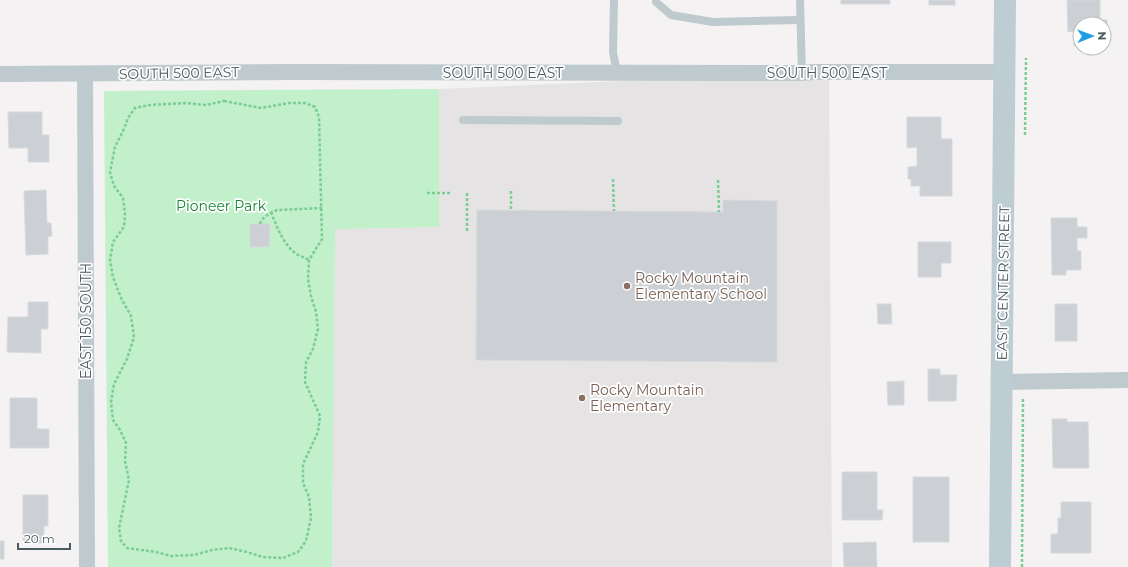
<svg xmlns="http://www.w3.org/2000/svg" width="1128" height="567" viewBox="0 0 1128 567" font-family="Montserrat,sans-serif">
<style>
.education{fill:#e5e3e4}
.green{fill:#c2f0ca}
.building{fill:#ccd0d4;stroke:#d6d9dd}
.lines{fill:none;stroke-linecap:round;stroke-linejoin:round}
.path{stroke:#7acd93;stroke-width:2.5;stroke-dasharray:3 2;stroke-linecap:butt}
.lane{stroke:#becace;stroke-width:8}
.street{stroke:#becace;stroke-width:16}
.secondary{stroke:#beccd3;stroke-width:22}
.education-dot{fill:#8d6e63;stroke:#fff;stroke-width:1.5}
.labels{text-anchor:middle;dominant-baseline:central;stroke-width:3.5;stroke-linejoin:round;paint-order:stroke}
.street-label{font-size:14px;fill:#4a5a5f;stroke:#fff}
.park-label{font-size:14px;fill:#198237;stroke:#fff}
.education-label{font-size:14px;fill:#785e54;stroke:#fff;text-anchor:start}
</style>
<rect width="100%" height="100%" fill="#f4f2f2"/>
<path class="education" d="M829,72L832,567H332L335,228L439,227V89Z"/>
<path class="green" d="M439,89V227L335,229L332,567H108L104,91Z"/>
<g class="building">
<rect x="841" y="0" width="49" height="4"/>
<rect x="929" y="0" width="26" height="5"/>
<path d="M1067,0H1100V20H1107V45H1104V24H1080V46H1074V31L1068,32Z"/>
<path d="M8,112H42V135H49V162H28V148H9Z"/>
<path d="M907,117H941V139H952V196H920V186H911V179H908V167L917,166V147L907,148Z"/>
<path d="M46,190L47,223H51L52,236L48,237V254L26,255L24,191Z"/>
<path d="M723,200L777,201V362L476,360L477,210L723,212Z"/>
<path d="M1051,218H1077V227H1087V238H1077V251H1081V270H1066V275H1052Z"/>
<path d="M250,224H270L269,247H250Z"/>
<path d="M918,242H951V263H941V277H918Z"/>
<path d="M28,302H48V329H41V353L7,352L8,317H28Z"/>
<path d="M877,304H891L892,324H878Z"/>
<rect x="1055" y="304" width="22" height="37"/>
<path d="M928,369H940V375H957L956,401H928Z"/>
<path d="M904,381V405H888L887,382Z"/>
<path d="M10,398H37V429H49V448H10Z"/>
<path d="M1052,419H1067V422H1088L1089,468H1053Z"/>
<path d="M842,472H877V510H883L882,520H842Z"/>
<rect x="913" y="477" width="36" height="65"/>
<path d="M23,495H48V526H44V543L23,542Z"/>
<path d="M1061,502H1091V553H1051V534H1058V518H1061Z"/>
<rect x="0" y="541" width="4" height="18"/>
<path d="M876,542L877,567H844L843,543Z"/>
</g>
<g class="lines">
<g class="path">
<path d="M224,101L261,108L289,103H305L315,107L319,117L322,239L309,260L308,279L311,296L316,312L318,329L313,349L306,362L305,382L320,416L318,432L303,464V483L309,497L311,518L306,541L298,552L283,558L263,557L247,552L229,548L212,550L194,555L171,556L156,552L127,548L121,541L119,528L129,480L125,461L126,443L120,430L113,420L111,402L114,384L127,359L134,337L131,316L121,298L113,277L110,260L113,242L124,227L125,215L123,198L114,186L110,172L115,147L124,129L128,118L135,108L149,105L186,103L206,105Z"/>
<path d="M1025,135L1026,58"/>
<path d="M613,179L614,211"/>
<path d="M718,180L719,212"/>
<path d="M511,191V211"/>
<path d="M427,193H451"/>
<path d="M467,193V233"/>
<path d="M271,212C277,227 282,242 295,253C299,256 304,257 309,260"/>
<path d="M260,224C262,217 270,213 277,210L322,208"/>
<path d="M1022,567L1023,398"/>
</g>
<g class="lane">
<path d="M614,0L613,52L617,73"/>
<path d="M656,0V2L671,15L713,22L800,20"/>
<path d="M800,0L802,73"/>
<path d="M463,120L618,121"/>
</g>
<g class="street">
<path d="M0,74L293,72L802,73L813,72H1005"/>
<path d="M85,74L87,567"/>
<path d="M1002,382L1128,380"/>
</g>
<path class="secondary" d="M1000,567L1005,0"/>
</g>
<g class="education-dot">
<circle cx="627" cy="286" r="4"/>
<circle cx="582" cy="398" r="4"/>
</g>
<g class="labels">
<g class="street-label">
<text transform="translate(179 73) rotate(-1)">SOUTH 500 EAST</text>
<text x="503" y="73">SOUTH 500 EAST</text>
<text x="827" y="73">SOUTH 500 EAST</text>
<text transform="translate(1003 283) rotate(-89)">EAST CENTER STREET</text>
<text transform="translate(86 321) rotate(-90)">EAST 150 SOUTH</text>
</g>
<g class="park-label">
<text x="221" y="206">Pioneer Park</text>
</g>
<g class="education-label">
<text x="635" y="278">Rocky Mountain<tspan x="635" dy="16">Elementary School</tspan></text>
<text x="590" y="390">Rocky Mountain<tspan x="590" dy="16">Elementary</tspan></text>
</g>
</g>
<g transform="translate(1092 36) rotate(89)"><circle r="19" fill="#ffffff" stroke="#b7bdbf"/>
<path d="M0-3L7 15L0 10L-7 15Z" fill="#1d9ee3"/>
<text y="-6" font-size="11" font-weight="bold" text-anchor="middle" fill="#4a5a5f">N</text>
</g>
<path d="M18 543v6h52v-6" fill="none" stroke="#4a5a5f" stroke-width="2"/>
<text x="24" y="543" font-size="12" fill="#4a5a5f" stroke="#ffffff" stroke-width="3" paint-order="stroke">20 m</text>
</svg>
